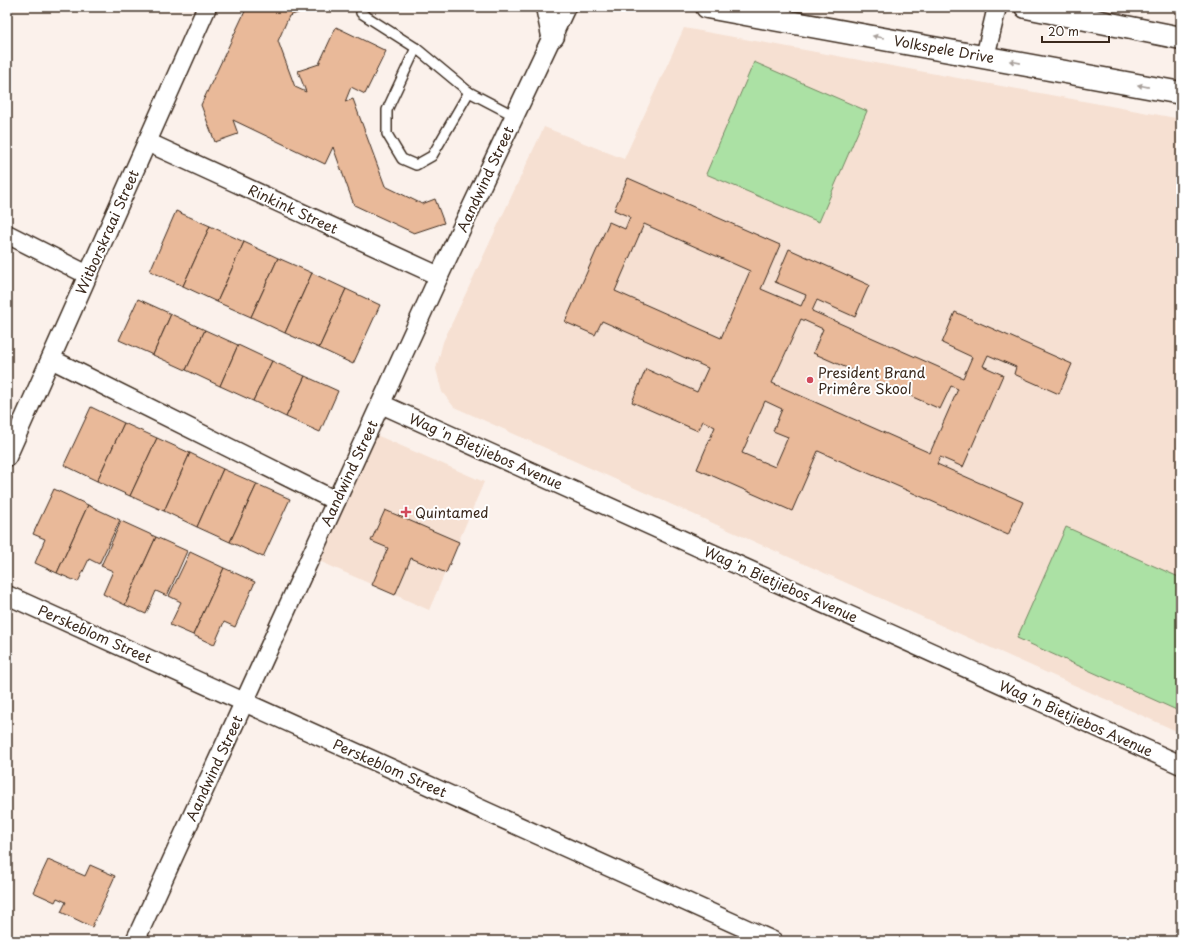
<svg xmlns="http://www.w3.org/2000/svg" width="1188" height="948" viewBox="0 0 1188 948" font-family="'Playpen Sans',sans-serif">
<style>
.built{fill:#f6e0d2}
.green{fill:#abe1a4;stroke:#738661}
.building{fill:#e9b999;stroke:#3b2a1e;fill-rule:evenodd}
.lines{fill:none;stroke-linecap:round;stroke-linejoin:round}
.service-casing{stroke:#3b2a1e;stroke-width:12}
.minor-casing{stroke:#3b2a1e;stroke-width:21}
.tertiary-casing{stroke:#3b2a1e;stroke-width:25}
.service{stroke:#fff;stroke-width:9}
.minor{stroke:#fff;stroke-width:18}
.tertiary{stroke:#fff;stroke-width:22}
.oneway{fill:#a79f9a}
.poi-dot{fill:#d1495b;stroke:#fff;stroke-width:1.5}
.labels{text-anchor:middle;dominant-baseline:central;stroke-width:4;stroke-linejoin:round;paint-order:stroke}
.street-label{font-size:14px;fill:#3b2a1e;stroke:#fff}
.poi-label{font-size:14px;fill:#3b2a1e;stroke:#fff;text-anchor:start}
</style>
<rect width="100%" height="100%" fill="#fbf1eb"/>
<filter id="ink" filterUnits="userSpaceOnUse"><feTurbulence type="fractalNoise" baseFrequency=".025" numOctaves="2"/><feDisplacementMap in="SourceGraphic" scale="8" xChannelSelector="R" yChannelSelector="G"/><feConvolveMatrix kernelMatrix="1 2 1 2 8 2 1 2 1" color-interpolation-filters="sRGB"/></filter>
<g filter="url(#ink)">
<g class="built">
<path d="M684,28L1181,119V733L454,407L442,392L436,369L443,342L544,127L624,159Z"/>
<path d="M374,434L484,482L429,610L319,561Z"/>
</g>
<g class="green">
<path d="M754,62L867,111L819,222L706,174Z"/>
<path d="M1066,527L1181,578V712L1017,638Z"/>
</g>
<g class="building">
<path d="M247,7H315L289,16L278,41L295,87L306,92L298,71L319,64L336,27L386,51L365,94L351,87L345,102L353,99L385,186L422,204L435,199L444,223L414,233L354,205L333,147L325,164L233,120L238,134L215,142L201,105Z"/>
<path d="M628,178L780,245L761,289L801,306L806,295L775,282L789,249L869,285L855,317L817,300L812,311L963,378L972,357L942,343L955,312L1072,364L1059,394L1014,374L1016,367L988,355L983,366L1003,375L963,467L940,457L937,464L1023,502L1008,535L818,451L792,511L697,469L715,427L703,421L698,431L632,402L646,369L697,392L708,368L602,321L595,335L565,322L609,222L625,229L630,217L614,210ZM644,224L750,271L721,338L615,291ZM801,319L823,329L813,353L940,409L951,386L958,389L930,453L772,383ZM765,401L782,409L773,431L788,437L775,467L742,453Z"/>
<path d="M176,211L210,226L183,286L150,271Z"/>
<path d="M210,226L244,242L217,302L183,286Z"/>
<path d="M244,242L278,258L251,317L217,302Z"/>
<path d="M278,258L312,273L285,333L251,317Z"/>
<path d="M312,273L346,289L319,348L285,333Z"/>
<path d="M346,289L380,305L353,364L319,348Z"/>
<path d="M138,299L171,314L153,355L119,340Z"/>
<path d="M171,314L205,330L186,370L153,355Z"/>
<path d="M205,330L238,345L220,386L186,370Z"/>
<path d="M238,345L272,361L253,401L220,386Z"/>
<path d="M272,361L305,376L286,417L253,401Z"/>
<path d="M305,376L338,391L320,432L286,417Z"/>
<path d="M91,407L124,423L97,481L64,465Z"/>
<path d="M124,423L157,438L130,496L97,481Z"/>
<path d="M157,438L190,453L164,511L130,496Z"/>
<path d="M190,453L223,469L197,527L164,511Z"/>
<path d="M223,469L257,484L230,542L197,527Z"/>
<path d="M257,484L290,499L263,557L230,542Z"/>
<path d="M54,489L88,505L57,573L35,563L45,539L33,534Z"/>
<path d="M88,505L120,520L99,564L89,559L78,582L57,573Z"/>
<path d="M385,510L459,542L446,573L411,558L395,595L372,585L388,548L371,541Z"/>
<path d="M121,521L156,537L125,605L103,594L113,571L101,566Z"/>
<path d="M156,537L187,551L167,596L156,591L146,614L125,605Z"/>
<path d="M190,552L224,568L193,635L170,625L181,602L169,596Z"/>
<path d="M224,568L255,582L235,627L224,622L214,645L193,635Z"/>
<path d="M48,860L85,876L90,865L115,876L92,927L61,912L66,902L57,898L55,902L33,892Z"/>
</g>
<g class="lines">
<g class="service-casing">
<g id="service">
<path d="M361,13L416,48L469,92L515,116"/>
<path d="M416,48L387,110V134L402,159L416,165L432,156L469,92"/>
</g>
</g>
<g class="minor-casing">
<g id="minor">
<path d="M985,57L997,7"/>
<path d="M147,142L439,276"/>
<path d="M7,234L88,275"/>
<path d="M51,359L336,501"/>
<path d="M381,404L1181,765"/>
<path d="M7,457L207,7"/>
<path d="M7,595L773,941"/>
<path d="M135,941L439,276L566,7"/>
</g>
</g>
<g class="tertiary-casing">
<g id="tertiary">
<path d="M547,7L553,36"/>
<path d="M707,7L1181,93"/>
<path d="M1026,7L1181,38"/>
</g>
</g>
<use href="#service" class="service"/>
<use href="#minor" class="minor"/>
<use href="#tertiary" class="tertiary"/>
</g>
<defs><path id="oneway-solid" d="M-6-.8H1V-3.2L6.5 0L1 3.2V.8H-6Z"/></defs>
<g class="oneway">
<use href="#oneway-solid" transform="translate(878 37) rotate(-170)"/>
<use href="#oneway-solid" transform="translate(1015 62) rotate(-169)"/>
<use href="#oneway-solid" transform="translate(1143 86) rotate(-169)"/>
</g>
</g>
<g class="poi-dot">
<circle cx="810" cy="380" r="4"/>
<path d="M404 506h4v4h4v4h-4v4h-4v-4h-4v-4h4z"/>
</g>
<g class="labels">
<g class="street-label">
<text transform="translate(944 49) rotate(10)">Volkspele Drive</text>
<text transform="translate(485 179) rotate(-65)">Aandwind Street</text>
<text transform="translate(293 209) rotate(25)">Rinkink Street</text>
<text transform="translate(107 232) rotate(-66)">Witborskraai Street</text>
<text transform="translate(486 451) rotate(24)">Wag 'n Bietjiebos Avenue</text>
<text transform="translate(349 473) rotate(-65)">Aandwind Street</text>
<text transform="translate(781 584) rotate(24)">Wag 'n Bietjiebos Avenue</text>
<text transform="translate(95 634) rotate(24)">Perskeblom Street</text>
<text transform="translate(1076 718) rotate(24)">Wag 'n Bietjiebos Avenue</text>
<text transform="translate(214 768) rotate(-65)">Aandwind Street</text>
<text transform="translate(390 768) rotate(24)">Perskeblom Street</text>
</g>
<g class="poi-label">
<text x="818" y="372">President Brand<tspan x="818" dy="16">Primêre Skool</tspan></text>
<text x="415" y="512">Quintamed</text>
</g>
</g>
<rect width="1188" height="948" fill="none" stroke="#fff" stroke-width="24"/>
<rect x="12" y="12" width="1164" height="924" fill="none" stroke="#3b2a1e" stroke-width="1.5" filter="url(#ink)"/>
<path d="M1042 36v6h67v-6" fill="none" stroke="#3b2a1e" stroke-width="2"/>
<text x="1048" y="36" font-size="12" fill="#3b2a1e" stroke="#ffffff" stroke-width="3" paint-order="stroke">20 m</text>
</svg>
